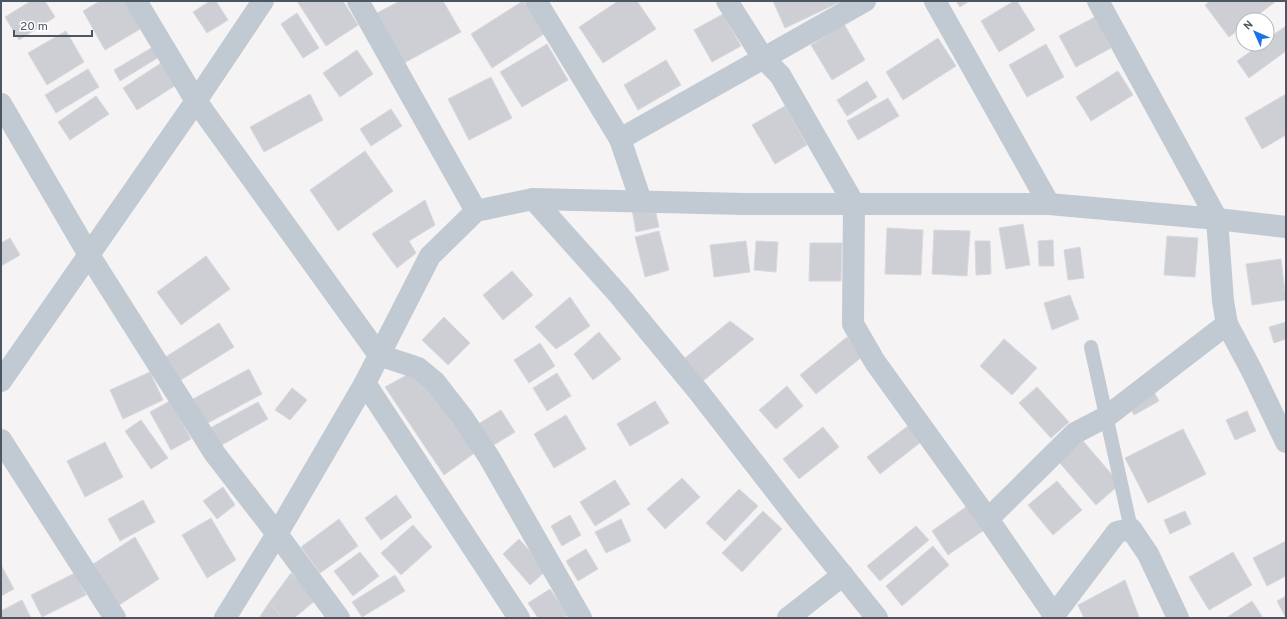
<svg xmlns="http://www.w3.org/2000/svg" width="1287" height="619" viewBox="0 0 1287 619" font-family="Overpass,sans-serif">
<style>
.building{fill:#cdcfd5;stroke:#d7d9de}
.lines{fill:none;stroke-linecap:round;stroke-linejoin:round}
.service{stroke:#c1cad2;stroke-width:14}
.minor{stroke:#c1cad2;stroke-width:22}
.tertiary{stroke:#c1cad2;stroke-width:22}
</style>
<rect width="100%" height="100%" fill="#f5f3f3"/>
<g class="building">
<path d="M31,1H45L55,17L19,40L5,17Z"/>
<path d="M100,1H131L145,26L105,50L83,11Z"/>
<path d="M210,1H216L228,20L207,33L193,12Z"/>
<path d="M297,1H343L358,25L326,46Z"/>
<path d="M400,1H443L461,32L404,63L375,14Z"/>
<path d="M523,1L544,34L492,68L471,34Z"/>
<path d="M618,1H637L656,29L603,63L579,27Z"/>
<path d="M773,1H842L785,28Z"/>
<path d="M956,1H969L960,7Z"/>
<path d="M1014,1H1017L1035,30L999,52L981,21Z"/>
<path d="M1210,1H1275V2L1251,20H1243V26L1229,37L1205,5Z"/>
<path d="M297,13L319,48L303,58L281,24Z"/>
<path d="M723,14L741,46L712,62L694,30Z"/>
<path d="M1095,17L1111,48L1076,67L1059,36Z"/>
<path d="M844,24L865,60L832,80L811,45Z"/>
<path d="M1286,26V51L1249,78L1237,61L1261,44H1267V39Z"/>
<path d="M66,31L84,62L47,85L28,53Z"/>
<path d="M938,38L956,66L903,100L886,72Z"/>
<path d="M547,44L568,80L522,107L500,72Z"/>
<path d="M1046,44L1064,77L1027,97L1009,65Z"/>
<path d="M153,47L159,57L120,81L114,70Z"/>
<path d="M357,50L373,74L340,97L323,73Z"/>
<path d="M666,60L681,85L638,110L624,85Z"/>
<path d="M161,63L176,85L137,110L123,88Z"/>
<path d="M88,69L99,87L56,113L45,95Z"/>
<path d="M1118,71L1133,95L1091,121L1076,97Z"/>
<path d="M491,77L512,118L469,140L448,99Z"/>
<path d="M867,81L877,97L847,116L837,100Z"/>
<path d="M310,94L323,120L264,152L250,127Z"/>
<path d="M1286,94V135L1262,149L1245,118Z"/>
<path d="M96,96L109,114L70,140L58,122Z"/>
<path d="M888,98L899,116L858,140L847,121Z"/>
<path d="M785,106L807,145L775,164L752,125Z"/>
<path d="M391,109L402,126L371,146L360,129Z"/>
<path d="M365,151L393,191L338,231L310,190Z"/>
<path d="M425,200L435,225L409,241L416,253L397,268L372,234Z"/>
<path d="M654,204L659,227L636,232L632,209Z"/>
<path d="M1023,224L1030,265L1006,269L999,228Z"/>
<path d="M887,228L923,230L921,275L885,274Z"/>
<path d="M934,230L970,231L967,276L932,274Z"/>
<path d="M659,231L669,270L645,277L635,237Z"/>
<path d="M1167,236L1198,238L1195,277L1164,275Z"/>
<path d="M10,238L20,255L1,266V243Z"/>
<path d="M1053,240L1054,266H1039L1038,241Z"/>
<path d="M746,241L750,272L714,277L710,245Z"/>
<path d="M756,241L778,242L776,272L754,270Z"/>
<path d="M975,241H990L991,274L976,275Z"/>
<path d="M810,243H842L841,281H809Z"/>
<path d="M1080,247L1084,278L1068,280L1064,250Z"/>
<path d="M206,256L230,289L181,325L157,292Z"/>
<path d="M1281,259L1286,300L1252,305L1246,264Z"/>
<path d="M512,271L533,295L503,320L483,295Z"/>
<path d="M1070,295L1079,319L1052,330L1044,303Z"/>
<path d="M570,297L590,326L556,349L535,327Z"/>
<path d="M444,317L470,343L448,365L422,340Z"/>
<path d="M730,321L754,339L703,381L685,358Z"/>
<path d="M1286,322V339L1274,343L1269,327Z"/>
<path d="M219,323L234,347L179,381L164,358Z"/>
<path d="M599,332L621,359L593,380L574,354Z"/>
<path d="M847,337L863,356L816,394L800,375Z"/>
<path d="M1004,339L1037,368L1012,395L980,366Z"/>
<path d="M540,343L555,366L529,383L514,360Z"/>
<path d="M249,369L262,394L206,424L193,399Z"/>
<path d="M418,369L480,449L444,475L385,387Z"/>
<path d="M150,372L163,400L123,419L110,390Z"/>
<path d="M557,373L571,396L547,411L533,388Z"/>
<path d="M787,386L803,406L776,429L759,410Z"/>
<path d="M1037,387L1069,422L1051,438L1019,403Z"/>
<path d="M292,388L307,400L290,420L275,410Z"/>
<path d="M1153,390L1159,401L1134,415L1128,404Z"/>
<path d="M170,401L191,439L171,450L150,412Z"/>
<path d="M655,401L669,423L630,446L617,424Z"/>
<path d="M258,402L268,419L220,446L210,428Z"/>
<path d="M501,410L515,432L489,448L475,426Z"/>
<path d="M1247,411L1256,431L1235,440L1226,420Z"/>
<path d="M566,415L586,449L554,468L534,434Z"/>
<path d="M141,420L168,458L151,469L125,431Z"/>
<path d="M908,426L921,442L880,474L867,457Z"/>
<path d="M823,427L839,447L799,479L783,459Z"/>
<path d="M1183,429L1206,474L1148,503L1125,458Z"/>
<path d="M1083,441L1120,484L1096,505L1059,462Z"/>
<path d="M105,442L123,477L85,497L67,461Z"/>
<path d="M682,478L700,497L665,529L647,509Z"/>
<path d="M615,480L630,504L595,526L580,502Z"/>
<path d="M1057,481L1082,510L1053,535L1028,505Z"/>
<path d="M223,487L235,505L217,519L203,501Z"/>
<path d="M739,489L758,506L725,541L706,523Z"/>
<path d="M396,495L412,517L381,540L365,518Z"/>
<path d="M143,500L155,522L120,541L108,519Z"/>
<path d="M970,504L987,528L948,555L932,531Z"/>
<path d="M763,511L782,529L742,572L722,553Z"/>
<path d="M1185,511L1191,524L1170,534L1164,520Z"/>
<path d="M570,515L581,535L562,546L551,526Z"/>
<path d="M211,518L236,560L207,578L182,535Z"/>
<path d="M339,519L358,546L320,573L301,547Z"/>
<path d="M621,519L631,541L606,553L595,532Z"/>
<path d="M413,525L432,547L401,575L381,553Z"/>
<path d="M916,526L929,540L880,581L867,566Z"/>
<path d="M135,537L159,579L113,609L87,568Z"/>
<path d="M519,539L547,570L530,585L503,554Z"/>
<path d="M1286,541V576L1267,586L1253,558Z"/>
<path d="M933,546L949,565L902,606L886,586Z"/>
<path d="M586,549L598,569L578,581L566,561Z"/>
<path d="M360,552L379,576L353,596L334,571Z"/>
<path d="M1233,552L1252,585L1209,610L1189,577Z"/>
<path d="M1,565L14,589L1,596Z"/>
<path d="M75,573L86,595L42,617L31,595Z"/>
<path d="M291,573L316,600L294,618H283L269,603Z"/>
<path d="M395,575L405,591L362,617L352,602Z"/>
<path d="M1125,580L1139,617L1136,618H1084L1078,605Z"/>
<path d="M550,589L568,615L564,618H538L528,603Z"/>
<path d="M1286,596V618L1277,601Z"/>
<path d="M22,600L31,618H1V611Z"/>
<path d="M1252,601L1263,618H1226Z"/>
<path d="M269,603L283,618H259Z"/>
</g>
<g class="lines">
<path class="service" d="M1091,347L1131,529"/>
<g class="minor">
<path d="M136,1L196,101L379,355L418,368L435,382L463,418L489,457L581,618"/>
<path d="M358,1L476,211"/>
<path d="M536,1L620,139L641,201"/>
<path d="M727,1L763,58L780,75L854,204L853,324L875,362L988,519L1054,615"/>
<path d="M935,1L1049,204"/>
<path d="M1098,1L1217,219L1223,301L1227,324L1252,371L1286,442"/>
<path d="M1,104L89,255L215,454L277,534L339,618"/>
<path d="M620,139L865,1"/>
<path d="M533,199L619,295L698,391L796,517L877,618"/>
<path d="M1,381L196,101L263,1"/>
<path d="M365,383L519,618"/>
<path d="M1,440L115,618"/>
<path d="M988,519L1075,433L1106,417L1227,324"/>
<path d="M788,618L843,575"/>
<path d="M1052,618L1117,532L1131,529L1148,554L1178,618"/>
</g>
<path class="tertiary" d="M225,618L277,534L365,383L430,256L476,211L533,199L744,204H1049L1217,219L1286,227"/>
</g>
<rect width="1287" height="619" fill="none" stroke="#4a5661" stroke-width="4"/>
<g transform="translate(1255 32) rotate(315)"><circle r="19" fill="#ffffff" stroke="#b7bbc0"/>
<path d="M0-3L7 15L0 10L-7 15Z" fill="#1a73e8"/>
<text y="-6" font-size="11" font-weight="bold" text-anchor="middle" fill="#4a5661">N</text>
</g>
<path d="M14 30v6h78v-6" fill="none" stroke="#4a5661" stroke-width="2"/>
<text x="20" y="30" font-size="12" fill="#4a5661" stroke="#ffffff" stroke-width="3" paint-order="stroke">20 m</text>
</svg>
